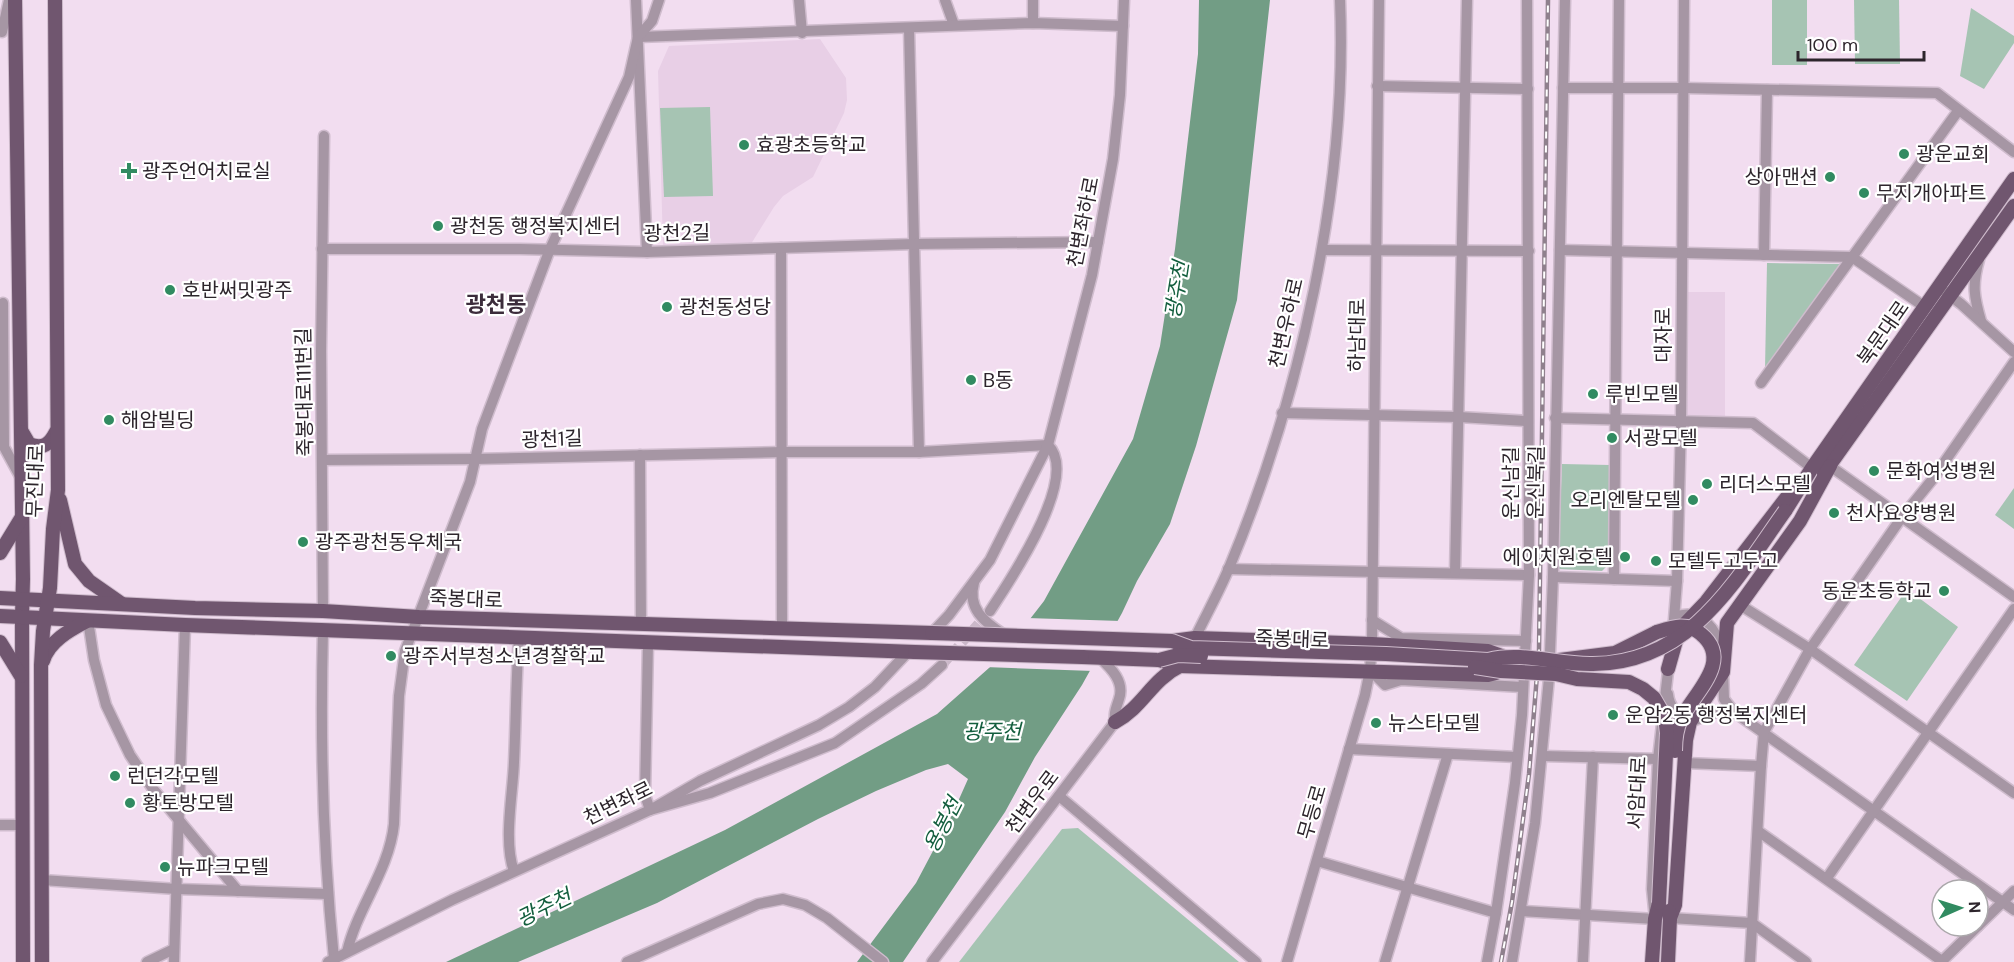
<svg xmlns="http://www.w3.org/2000/svg" width="2014" height="962" viewBox="0 0 2014 962" font-family="'DM Sans','Noto Sans KR',sans-serif">
<style>
.built{fill:#e8cfe6}
.green{fill:#a6c4b3}
.water{fill:#729d85}
.pier{fill:#f2ddf0}
.lines{fill:none;stroke-linecap:round;stroke-linejoin:round}
.minor-tunnel{stroke:#cbb8c9;stroke-width:10;stroke-dasharray:10 5;stroke-linecap:butt}
.minor-casing{stroke:#cfbccd;stroke-width:13}
.major-casing{stroke:#cfbccd;stroke-width:16}
.minor{stroke:#a696a4;stroke-width:10}
.major{stroke:#70566f;stroke-width:14}
.rail-casing{stroke:#8f808d;stroke-width:4.5}
.rail{stroke:#fff;stroke-width:2;stroke-dasharray:7;stroke-linecap:butt}
.major-bridge-casing{stroke:#cfbccd;stroke-width:16;stroke-linecap:butt}
.major-bridge{stroke:#70566f;stroke-width:14}
.poi-dot{fill:#318b61;stroke:#fff;stroke-width:2}
.labels{text-anchor:middle;dominant-baseline:central;stroke-width:4.5;stroke-linejoin:round;paint-order:stroke}
.poi-label{font-size:20px;fill:#2d252c;stroke:#fff;text-anchor:start}
.street-label{font-size:20px;fill:#2d252c;stroke:#fff}
.water-label{font-size:21px;font-style:italic;fill:#135e3e;stroke:#fff}
.quarter-label{font-size:22px;font-weight:bold;fill:#3c2c3b;stroke:#fff}
</style>
<rect width="100%" height="100%" fill="#f2ddf0"/>
<g class="built">
<path d="M820,39L846,78L847,100L844,113L813,177L783,196L774,207L751,244L663,246L658,71L669,46Z"/>
<rect x="1683" y="292" width="42" height="124"/>
</g>
<g class="green">
<rect x="1772" y="0" width="35" height="65"/>
<path d="M1854,0H1899L1900,64H1855Z"/>
<path d="M1971,8L2014,36V43L1984,89L1960,76Z"/>
<path d="M710,107L713,196L664,197L660,108Z"/>
<path d="M1767,263L1844,264L1765,369Z"/>
<path d="M1562,464L1610,465L1608,565L1602,571L1558,569Z"/>
<path d="M2014,488V529L1995,515Z"/>
<path d="M1907,589L1958,627L1907,701L1854,665Z"/>
<path d="M1078,828L1239,962H959L1062,829Z"/>
</g>
<path class="water" d="M1199,0H1270L1237,300L1196,446L1170,524L1137,581L1122,613L1082,685L1035,757L1005,812L903,962H857L916,883L952,815L968,779L948,764L926,770L876,791L818,819L657,903L518,962H446L725,830L937,714L998,660L1044,601L1133,439L1160,346L1175,249L1198,54Z"/>
<path class="pier" d="M1027,618L1121,621L1093,671L985,667L996,658Z"/>
<g class="lines">
<path class="minor-tunnel" d="M942,665L987,614"/>
<g class="minor-casing">
<g id="minor">
<path d="M636,0L647,252"/>
<path d="M799,0L802,33"/>
<path d="M945,0L954,25"/>
<path d="M1033,0V23"/>
<path d="M909,28L919,452"/>
<path d="M2,32L9,0"/>
<path d="M638,37L1033,23L1123,26"/>
<path d="M1377,86L1528,89"/>
<path d="M1563,88H1684L1937,93L2014,152"/>
<path d="M781,248L782,629"/>
<path d="M322,249H520L647,252L915,244L1098,242"/>
<path d="M1322,250L1529,251"/>
<path d="M1560,250L1852,257L1925,307"/>
<path d="M1764,255L1767,90"/>
<path d="M1979,260C1972,285 1974,297 1981,321"/>
<path d="M1944,291L1961,304L2014,352"/>
<path d="M3,303L4,447L21,478"/>
<path d="M1761,383L1958,111"/>
<path d="M1282,413L1459,417L1528,421"/>
<path d="M1555,418L1753,423L1812,468"/>
<path d="M640,455L641,624"/>
<path d="M323,460L474,459L783,452H919L1048,445C1081,477 1009,582 990,611"/>
<path d="M1830,466L2014,597"/>
<path d="M1228,569L1529,575"/>
<path d="M1455,573L1467,0"/>
<path d="M1553,577L1677,581"/>
<path d="M1614,579L1619,0"/>
<path d="M974,583C967,608 984,622 1003,634"/>
<path d="M1740,605L1810,649L2014,793"/>
<path d="M323,611L321,351L324,136"/>
<path d="M1675,617C1701,607 1718,630 1721,652"/>
<path d="M88,620L94,660L106,705L130,755L153,789L238,891"/>
<path d="M1372,620L1401,638L1526,641"/>
<path d="M323,630C320,739 323,850 334,959"/>
<path d="M1673,632L1677,581L1681,422L1684,0"/>
<path d="M932,633L949,615L990,560L1048,445L1092,275L1113,159L1120,95L1124,0"/>
<path d="M1195,638C1206,615 1219,592 1229,568C1300,398 1348,185 1340,0"/>
<path d="M648,643L645,795L650,810L710,793L835,743L921,684L942,665"/>
<path d="M1370,670L1385,685L1401,680L1522,687"/>
<path d="M1723,671L1724,699L1734,712L2014,910"/>
<path d="M1668,694C1669,708 1679,715 1690,722L1716,712H1734"/>
<path d="M1349,749L1517,757"/>
<path d="M1543,756L1658,759"/>
<path d="M1685,763L1761,766"/>
<path d="M1059,796L1256,962"/>
<path d="M0,825H23"/>
<path d="M1758,831L1942,961"/>
<path d="M1317,861L1496,913"/>
<path d="M514,871C503,842 513,793 514,762C516,720 516,679 519,637"/>
<path d="M1827,878L2014,609"/>
<path d="M42,880L177,889L328,894"/>
<path d="M1522,911L1655,919L1652,889L1658,759L1669,663"/>
<path d="M1670,918L1752,923L1806,962"/>
<path d="M1978,926L2014,891"/>
<path d="M347,952C357,908 389,871 394,824L399,696L405,651L470,482L482,429L550,249L629,77L638,37L652,21L659,0"/>
<path d="M147,962L174,949"/>
<path d="M174,962L185,625"/>
<path d="M328,962L452,900L650,810L700,781L819,725L849,707L875,687L908,652"/>
<path d="M627,962L758,904L783,899L805,905L827,918L883,962"/>
<path d="M932,962L1115,722C1114,711 1116,709 1119,699C1125,682 1111,668 1100,658"/>
<path d="M1287,962L1365,695L1370,670L1372,644L1379,0"/>
<path d="M1385,962L1448,754"/>
<path d="M1487,962L1496,913L1515,783L1522,715L1529,575L1527,0"/>
<path d="M1512,962L1535,823L1549,678L1553,577L1565,0"/>
<path d="M1583,962L1593,757"/>
<path d="M1750,962L1761,766L1764,732L1810,649L1902,517L1932,480L2014,362"/>
<path d="M1941,962L1978,926"/>
</g>
</g>
<g class="major-casing">
<g id="major">
<path d="M15,0L23,579L22,617L23,962"/>
<path d="M22,432L29,444C43,450 50,444 56,432"/>
<path d="M1824,473L2014,206"/>
<path d="M60,500L75,564L89,581L122,604"/>
<path d="M1785,511L1812,468L2014,179"/>
<path d="M0,553L22,517"/>
<path d="M0,598L195,608L323,611L419,617L932,633"/>
<path d="M0,616L185,625L915,652"/>
<path d="M1172,641L1195,638L1372,644L1488,651L1502,656"/>
<path d="M0,642L21,676"/>
<path d="M1082,657L1159,660L1180,666L1488,675L1496,673"/>
<path d="M1560,660L1615,653L1657,632"/>
<path d="M43,661C49,641 70,630 87,621"/>
<path d="M1668,669L1679,630L1706,602L1787,497"/>
<path d="M1115,722C1143,707 1151,680 1180,666"/>
<path d="M1670,918L1675,905L1686,740L1690,722L1723,672L1727,623L1800,521L1830,466"/>
<path d="M42,962L41,665L43,631L50,588L53,529L58,490L55,0"/>
<path d="M1652,962L1655,919L1659,903"/>
<path d="M1668,962L1670,918L1669,911"/>
</g>
</g>
<use href="#minor" class="minor"/>
<use href="#major" class="major"/>
<g class="rail-casing">
<path id="rail" d="M1501,962L1512,902L1529,774L1539,650L1548,0"/>
</g>
<use href="#rail" class="rail"/>
<g class="major-bridge-casing">
<g id="major-bridge">
<path d="M1657,632C1673,627 1687,622 1701,634C1734,661 1693,694 1681,719C1676,729 1675,740 1675,751"/>
<path d="M932,633L1172,641L1191,648L1386,654L1488,660C1523,651 1558,665 1593,664C1691,663 1735,581 1785,511"/>
<path d="M915,652L1082,657"/>
<path d="M1159,660L1178,655L1201,656"/>
<path d="M1475,667L1501,671L1556,674L1577,679L1629,682L1643,689L1654,698L1665,717L1667,733L1659,903"/>
</g>
</g>
<use href="#major-bridge" class="major-bridge"/>
</g>
<g class="poi-dot">
<circle cx="744" cy="145" r="6"/>
<circle cx="1904" cy="154" r="6"/>
<path d="M126 162h6v6h6v6h-6v6h-6v-6h-6v-6h6z"/>
<circle cx="1830" cy="177" r="6"/>
<circle cx="1864" cy="193" r="6"/>
<circle cx="438" cy="226" r="6"/>
<circle cx="170" cy="290" r="6"/>
<circle cx="667" cy="307" r="6"/>
<circle cx="971" cy="380" r="6"/>
<circle cx="1593" cy="394" r="6"/>
<circle cx="109" cy="420" r="6"/>
<circle cx="1612" cy="438" r="6"/>
<circle cx="1874" cy="471" r="6"/>
<circle cx="1707" cy="484" r="6"/>
<circle cx="1693" cy="500" r="6"/>
<circle cx="1834" cy="513" r="6"/>
<circle cx="303" cy="542" r="6"/>
<circle cx="1625" cy="557" r="6"/>
<circle cx="1656" cy="561" r="6"/>
<circle cx="1944" cy="591" r="6"/>
<circle cx="391" cy="656" r="6"/>
<circle cx="1613" cy="715" r="6"/>
<circle cx="1376" cy="723" r="6"/>
<circle cx="115" cy="776" r="6"/>
<circle cx="130" cy="803" r="6"/>
<circle cx="165" cy="867" r="6"/>
</g>
<g class="labels">
<g class="poi-label">
<text x="756" y="145">효광초등학교</text>
<text x="1916" y="154">광운교회</text>
<text x="142" y="171">광주언어치료실</text>
<text x="1818" y="177" text-anchor="end">상아맨션</text>
<text x="1876" y="193">무지개아파트</text>
<text x="450" y="226">광천동 행정복지센터</text>
<text x="182" y="290">호반써밋광주</text>
<text x="679" y="307">광천동성당</text>
<text x="983" y="380">B동</text>
<text x="1605" y="394">루빈모텔</text>
<text x="121" y="420">해암빌딩</text>
<text x="1624" y="438">서광모텔</text>
<text x="1886" y="471">문화여성병원</text>
<text x="1719" y="484">리더스모텔</text>
<text x="1681" y="500" text-anchor="end">오리엔탈모텔</text>
<text x="1846" y="513">천사요양병원</text>
<text x="315" y="542">광주광천동우체국</text>
<text x="1613" y="557" text-anchor="end">에이치원호텔</text>
<text x="1668" y="561">모텔두고두고</text>
<text x="1932" y="591" text-anchor="end">동운초등학교</text>
<text x="403" y="656">광주서부청소년경찰학교</text>
<text x="1625" y="715">운암2동 행정복지센터</text>
<text x="1388" y="723">뉴스타모텔</text>
<text x="127" y="776">런던각모텔</text>
<text x="142" y="803">황토방모텔</text>
<text x="177" y="867">뉴파크모텔</text>
</g>
<g class="street-label">
<text transform="translate(1083 222) rotate(-79)">천변좌하로</text>
<text transform="translate(677 233) rotate(-1)">광천2길</text>
<text transform="translate(1286 323) rotate(-77)">천변우하로</text>
<text transform="translate(1883 333) rotate(-55)">북문대로</text>
<text transform="translate(1357 335) rotate(-89)">하남대로</text>
<text transform="translate(1663 335) rotate(-90)">대자로</text>
<text transform="translate(304 392) rotate(-91)">죽봉대로111번길</text>
<text transform="translate(552 439) rotate(-2)">광천1길</text>
<text transform="translate(35 481) rotate(-88)">무진대로</text>
<text transform="translate(1536 482) rotate(-89)">운신북길</text>
<text transform="translate(1511 483) rotate(-90)">운신남길</text>
<text transform="translate(466 599) rotate(2)">죽봉대로</text>
<text transform="translate(1292 639) rotate(2)">죽봉대로</text>
<text transform="translate(1637 793) rotate(-87)">서암대로</text>
<text transform="translate(1032 802) rotate(-53)">천변우로</text>
<text transform="translate(618 803) rotate(-26)">천변좌로</text>
<text transform="translate(1312 812) rotate(-74)">무등로</text>
</g>
<g class="water-label">
<text transform="translate(1177 290) rotate(-81)">광주천</text>
<text x="992" y="732">광주천</text>
<text transform="translate(943 825) rotate(-63)">용봉천</text>
<text transform="translate(544 908) rotate(-26)">광주천</text>
</g>
<g class="quarter-label">
<text x="496" y="304">광천동</text>
</g>
</g>
<g transform="translate(1960 908) rotate(87)"><circle r="28" fill="#ffffff" stroke="#aba8ab" stroke-width="1.5"/>
<path d="M0-4.5L10 22L0 15L-10 22Z" fill="#318b61"/>
<text y="-9" font-size="16" font-weight="bold" text-anchor="middle" fill="#2d252c">N</text>
</g>
<path d="M1798 51v9h126v-9" fill="none" stroke="#2d252c" stroke-width="3"/>
<text x="1807" y="51" font-size="18" fill="#2d252c" stroke="#ffffff" stroke-width="4.5" paint-order="stroke">100 m</text>
</svg>
